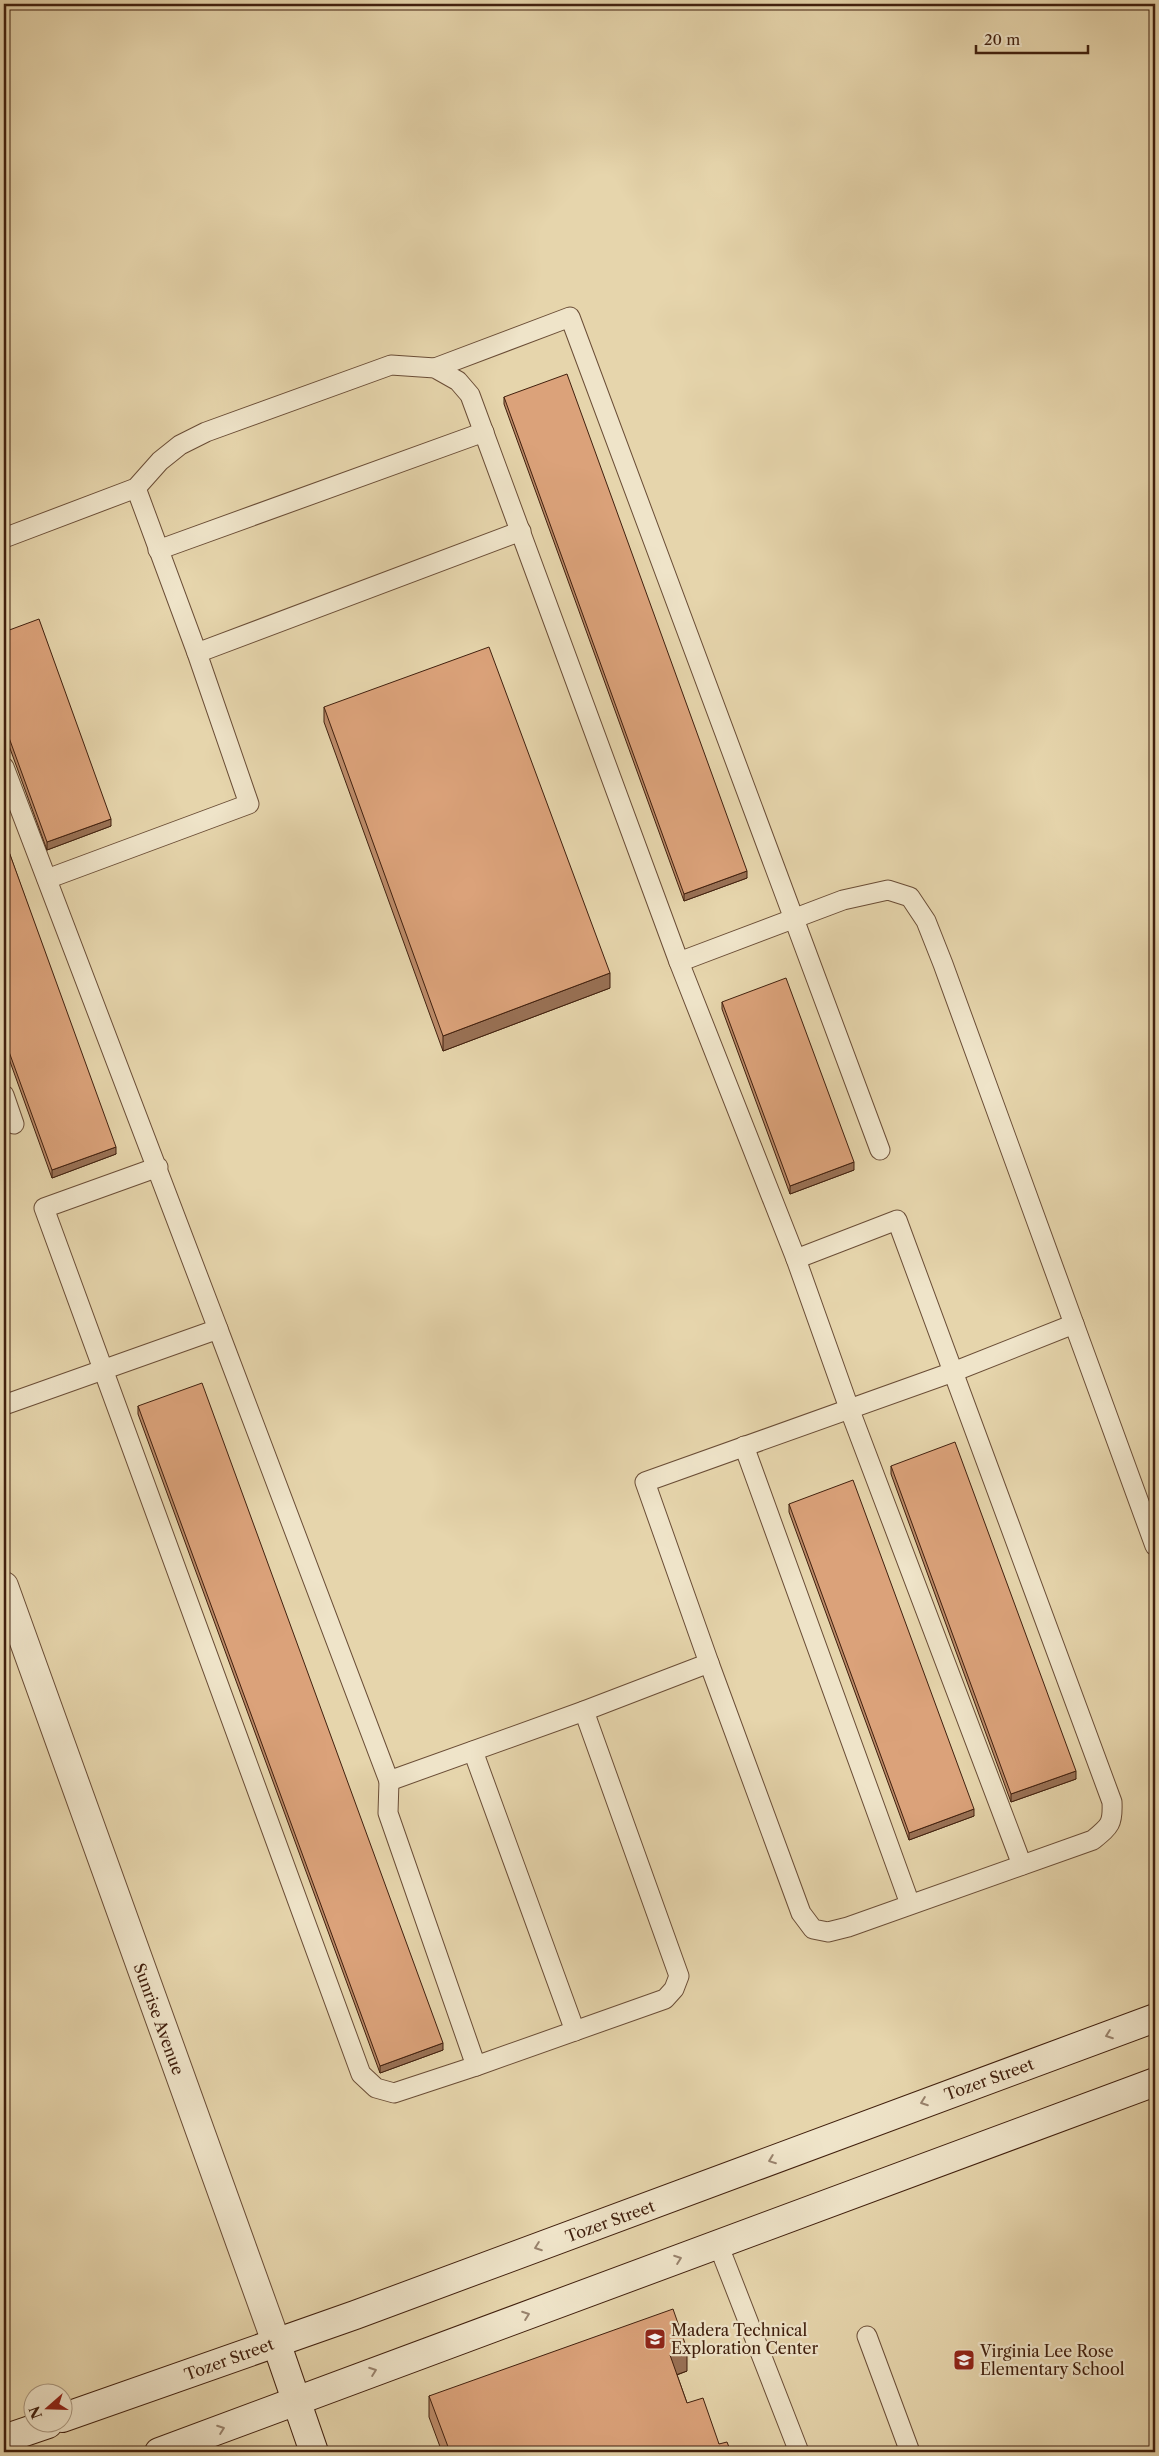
<svg xmlns="http://www.w3.org/2000/svg" width="1159" height="2456" viewBox="0 0 1159 2456" font-family="'Libre Caslon Text',serif">
<style>
.lines{fill:none;stroke-linecap:round;stroke-linejoin:round}
.lane-casing{stroke:#6a4d36;stroke-width:21}
.street-casing{stroke:#6a4d36;stroke-width:30}
.secondary-casing{stroke:#41200e;stroke-width:30}
.lane{stroke:#efe4c9;stroke-width:19}
.street{stroke:#efe4c9;stroke-width:28}
.secondary{stroke:#efe4c9;stroke-width:28}
.wall{fill:#bc8b69;stroke:#41200e}
.shaded-wall{fill:#997155;stroke:#41200e}
.building{fill:#dba27a;stroke:#41200e}
.oneway{stroke:#98826c}
.labels{text-anchor:middle;dominant-baseline:central;stroke-width:4.5;stroke-linejoin:round;paint-order:stroke}
.street-label{font-size:16px;fill:#41200e;stroke:#efe4c9}
.poi-label{font-size:16px;fill:#41200e;stroke:#efe4c9;text-anchor:start}
</style>
<rect width="100%" height="100%" fill="#e6d5ac"/>
<filter id="stains"><feTurbulence type="fractalNoise" baseFrequency=".004" numOctaves="4"/><feColorMatrix values="0 0 0 0 .2 0 0 0 0 .09 0 0 0 0 .02 0 0 0 .5 -.17"/></filter>
<radialGradient id="worn" r=".72"><stop offset=".6" stop-color="#630" stop-opacity="0"/><stop offset="1" stop-color="#630" stop-opacity=".3"/></radialGradient>
<g class="lines">
<g class="lane-casing">
<g id="lane">
<path d="M435,368L570,317L880,1150"/>
<path d="M4,538L136,488L160,461L180,445L206,432L391,365L435,368L458,381L470,395L679,962L843,900L888,890L910,897L926,921L943,964L1074,1324"/>
<path d="M158,550L484,432"/>
<path d="M197,653L521,531"/>
<path d="M4,767L218,1329"/>
<path d="M47,879L249,804L197,653L136,488"/>
<path d="M679,962L796,1259L849,1408L1022,1865"/>
<path d="M4,1095L14,1124"/>
<path d="M158,1167L44,1208L361,2074L376,2088L394,2093L476,2066"/>
<path d="M4,1405L218,1329L389,1781L584,1711L709,1663L645,1482L953,1372L1074,1324L1155,1546"/>
<path d="M744,1446L910,1904"/>
<path d="M709,1663L801,1913L813,1929L828,1932L848,1927L1093,1840C1110,1826 1113,1824 1112,1802L897,1220L796,1259"/>
<path d="M473,1751L575,2031"/>
<path d="M389,1781L388,1813L476,2066L665,1999L674,1989L679,1976L584,1711"/>
<path d="M718,2244L799,2452"/>
<path d="M867,2336L910,2452"/>
</g>
</g>
<g class="street-casing">
<path id="street" d="M4,1586L276,2342"/>
</g>
<g class="secondary-casing">
<g id="secondary">
<path d="M276,2342L314,2452"/>
<path d="M62,2418C160,2384 258,2350 355,2315C622,2217 888,2116 1155,2018"/>
<path d="M4,2439L48,2424"/>
<path d="M159,2452L1155,2082"/>
</g>
</g>
<use href="#lane" class="lane"/>
<use href="#street" class="street"/>
<use href="#secondary" class="secondary"/>
</g>
<g class="wall">
<path d="M504,397L747,878L684,901L504,404Z"/>
<path d="M4,632L111,826L47,850L4,732Z"/>
<path d="M324,707L610,988L443,1051L324,722Z"/>
<path d="M4,838L116,1154L52,1178L4,1045Z"/>
<path d="M722,1002L854,1170L790,1194L722,1009Z"/>
<path d="M138,1406L443,2050L380,2073L138,1414Z"/>
<path d="M891,1466L1076,1779L1011,1802L891,1474Z"/>
<path d="M789,1504L974,1816L909,1840L789,1512Z"/>
<path d="M687,2371L677,2375L687,2403L719,2444L731,2452H442L429,2417V2396Z"/>
</g>
<g class="shaded-wall">
<path d="M111,819V826L47,850V842Z"/>
<path d="M747,871V878L684,901V894Z"/>
<path d="M610,973V988L443,1051V1036Z"/>
<path d="M116,1147V1154L52,1178V1170Z"/>
<path d="M854,1162V1170L790,1194V1186Z"/>
<path d="M1076,1771V1779L1011,1802V1794Z"/>
<path d="M974,1809V1816L909,1840V1833Z"/>
<path d="M443,2043V2050L380,2073V2066Z"/>
<path d="M687,2349V2371L670,2377V2355Z"/>
</g>
<g class="building">
<path d="M567,374L747,871L684,894L504,397Z"/>
<path d="M39,619L111,819L47,842L4,724V632Z"/>
<path d="M489,647L610,973L443,1036L324,707Z"/>
<path d="M4,838L116,1147L52,1170L4,1038Z"/>
<path d="M786,978L854,1162L790,1186L722,1002Z"/>
<path d="M202,1383L443,2043L380,2066L138,1406Z"/>
<path d="M955,1442L1076,1771L1011,1794L891,1466Z"/>
<path d="M853,1480L974,1809L909,1833L789,1504Z"/>
<path d="M673,2309L687,2349L670,2355L687,2403L703,2398L719,2444L727,2442L731,2452H450L429,2396Z"/>
</g>
<defs><path id="oneway-chevron" d="M-2-3.5L2.5 0L-2 3.5" fill="none" stroke-width="1.6" stroke-linecap="round" stroke-linejoin="round" transform="scale(1.25)"/></defs>
<g class="oneway">
<use href="#oneway-chevron" transform="translate(1109 2035) rotate(160)"/>
<use href="#oneway-chevron" transform="translate(924 2102) rotate(160)"/>
<use href="#oneway-chevron" transform="translate(772 2160) rotate(159)"/>
<use href="#oneway-chevron" transform="translate(538 2247) rotate(160)"/>
<use href="#oneway-chevron" transform="translate(678 2259) rotate(-20)"/>
<use href="#oneway-chevron" transform="translate(526 2315) rotate(-20)"/>
<use href="#oneway-chevron" transform="translate(373 2371) rotate(-20)"/>
<use href="#oneway-chevron" transform="translate(221 2429) rotate(-20)"/>
</g>
<defs>
<g id="school-square" transform="scale(1.125)"><rect x="-9" y="-9" width="18" height="18" rx="4" fill="#8f2418" stroke="#efe4c9"/><path d="M0-5L7-2L0 1L-7-2ZM-4 1L0 2.5L4 1V4Q0 6-4 4Z" fill="#fff"/></g>
</defs>
<g fill-rule="evenodd">
<use href="#school-square" x="655" y="2339"/>
<use href="#school-square" x="964" y="2360"/>
</g>
<g class="labels">
<g class="street-label">
<text transform="translate(159 2019) rotate(70)">Sunrise Avenue</text>
<text transform="translate(989 2079) rotate(-20)">Tozer Street</text>
<text transform="translate(610 2221) rotate(-20)">Tozer Street</text>
<text transform="translate(229 2359) rotate(-20)">Tozer Street</text>
</g>
<g class="poi-label">
<text x="671" y="2330">Madera Technical<tspan x="671" dy="18">Exploration Center</tspan></text>
<text x="980" y="2351">Virginia Lee Rose<tspan x="980" dy="18">Elementary School</tspan></text>
</g>
</g>
<rect width="1159" height="2456" fill="none" stroke="#e6d5ac" stroke-width="20"/>
<rect x="5" y="5" width="1149" height="2446" fill="none" stroke="#41200e" stroke-width="2.5"/>
<rect x="10" y="10" width="1139" height="2436" fill="none" stroke="#41200e"/>
<g transform="translate(48 2408) rotate(250)"><circle r="24" fill="#efe4c9" stroke="#a9967e"/>
<path d="M0-4L9 19L0 12L-9 19Z" fill="#8f2418"/>
<text y="-8" font-size="14" font-weight="bold" text-anchor="middle" fill="#41200e">N</text>
</g>
<path d="M976 45v8h112v-8" fill="none" stroke="#41200e" stroke-width="2.5"/>
<text x="984" y="45" font-size="15" fill="#41200e" stroke="#efe4c9" stroke-width="4" paint-order="stroke">20 m</text>
<rect width="100%" height="100%" filter="url(#stains)"/>
<rect width="100%" height="100%" fill="url(#worn)"/>
</svg>
